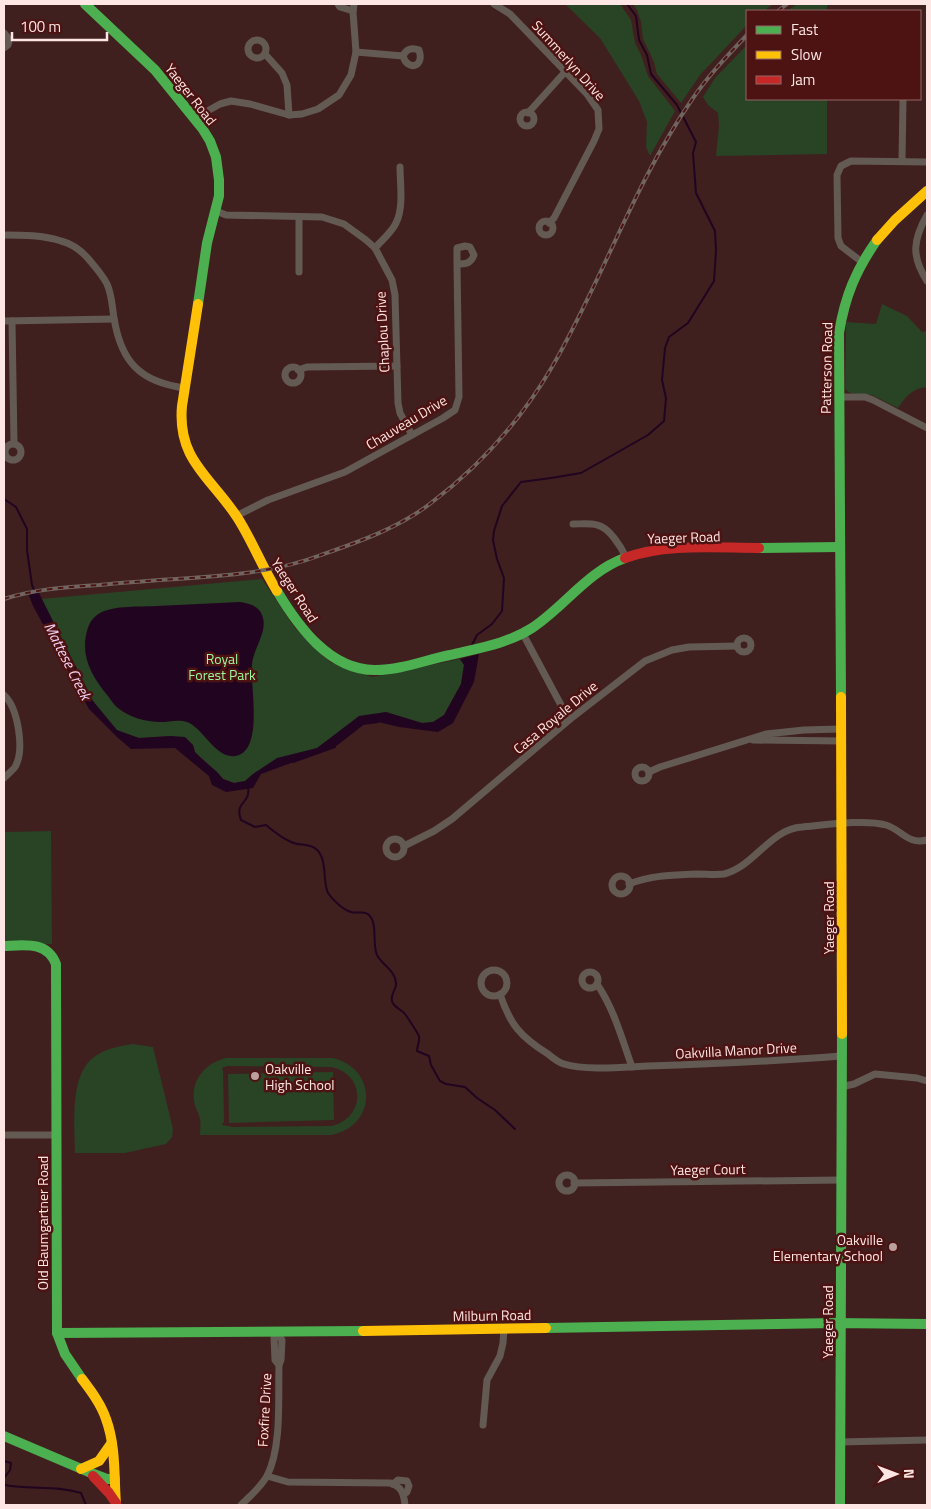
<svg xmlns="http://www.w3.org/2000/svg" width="931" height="1509" viewBox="0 0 931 1509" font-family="'Titillium Web',sans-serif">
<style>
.green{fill:#294325;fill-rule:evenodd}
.water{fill:#210520}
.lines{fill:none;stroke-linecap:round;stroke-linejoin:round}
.stream{stroke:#210520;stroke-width:2}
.street{stroke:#635a53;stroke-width:7}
.fast{stroke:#4caf50;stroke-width:10}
.slow{stroke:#ffc107;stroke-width:10}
.jam{stroke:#c62828;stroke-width:10}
.rail-casing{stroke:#70645f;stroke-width:4}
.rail{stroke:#4d1212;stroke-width:2;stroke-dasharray:5.5;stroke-linecap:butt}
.poi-dot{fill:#bba09e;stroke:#4d1212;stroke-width:2}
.labels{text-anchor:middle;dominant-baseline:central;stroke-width:5;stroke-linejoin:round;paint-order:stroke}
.street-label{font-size:14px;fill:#fde6e3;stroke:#4d1212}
.park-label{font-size:14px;fill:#9df89e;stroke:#4d1212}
.poi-label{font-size:14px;fill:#fde6e3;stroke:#4d1212;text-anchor:start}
.water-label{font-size:15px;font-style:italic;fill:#f8d7fa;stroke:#4d1212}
</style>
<rect width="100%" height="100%" fill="#401f1f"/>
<g class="green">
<path d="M565,4H620L631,20L635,43L641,55L648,76L675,111L650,156L646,147L647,122L639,101L600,38Z"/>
<path d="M633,4H773L764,11H747V25L700,75L681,103L657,74L654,62L643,39L641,22L637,10Z"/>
<path d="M797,4H827V11H787Z"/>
<path d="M747,45V99H827V154L716,156L719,126L718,113L708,105L703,97L715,78Z"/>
<path d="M882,304L907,316L922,332L927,331V387C913,388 906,396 898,408L872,395L850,393L845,389L846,322L876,324Z"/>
<path d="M262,579L295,628L330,662L372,677L460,659L464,665L461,684L444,715L433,722L422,723L385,712L331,738L317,748L300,753L253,774L245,781L234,783L223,779L217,772L195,752L193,745L171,736L139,738L115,733L93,701L41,599Z"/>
<path d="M51,831L52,944H4V832Z"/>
<path d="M133,1044L153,1047L173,1129L172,1137L166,1144L125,1153H75C75,1125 68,1072 97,1055C108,1048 120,1046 133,1044Z"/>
<path d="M226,1058H333C378,1069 377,1126 331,1135H200C200,1130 201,1124 200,1119C199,1113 195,1108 194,1101C191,1079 206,1063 226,1058ZM227,1066L331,1067C366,1074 366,1118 331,1126L233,1127L222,1125L224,1121L223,1071L222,1068Z"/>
<path d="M333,1072L334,1120L229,1123L228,1074Z"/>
</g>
<g class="water">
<path d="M38,591L93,701L117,730L139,738L171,736L185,737L193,745L195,752L202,759L217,772L223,779L234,783L245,781L253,774L277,758L317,748L359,716L386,712L422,723L433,722L444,715L461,684L464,665L460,659L479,654L474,682L453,723L438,732L399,727L378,722L366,723L335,747L261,774L253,788L226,792L212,785L209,776L175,748L131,749L117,737L89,709L33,606L28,593Z"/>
<path d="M240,602C251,604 260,606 263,618C267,633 253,649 252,665C250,686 263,745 239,755C217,763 204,728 187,722C178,719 169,722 160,722C146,722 129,717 118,708C114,705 111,700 108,696C92,677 80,656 87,631C89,623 93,617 100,613C115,605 140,607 157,606C184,605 212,603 240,602Z"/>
</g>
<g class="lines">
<g class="stream">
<path d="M4,499L16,507L27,529V550L32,585L35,592"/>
<path d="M472,645L477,635L492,624L502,611L504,578L497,559L493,540L494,531L502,506L521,482L551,478L581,473L648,435L664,421L666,398L662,380L665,348L669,337L688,323L714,281L716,251L715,231L696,193L693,153L696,142L677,105L651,74L647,55L639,40L636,16L627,4"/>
<path d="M363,724L378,722"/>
<path d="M293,762L335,747"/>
<path d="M248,787C251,805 234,800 241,820L255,827L266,825C273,831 282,838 291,842C299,846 309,843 316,849C328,859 322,880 328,893C332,899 343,910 351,912C357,914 364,910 369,915C378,924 372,944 377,955C382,965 395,970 396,983C397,989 390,994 392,1001C393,1007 401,1009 405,1014C408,1018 417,1032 419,1036C420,1042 417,1046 417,1051L429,1056L431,1065L440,1081L446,1084L465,1087L477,1098L495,1110L515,1129"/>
<path d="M4,1461L11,1463L10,1470L4,1478"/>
<path d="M4,1482L5,1485C30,1490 56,1485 81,1493L86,1505"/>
</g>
<g class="street">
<path d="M338,4L340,7L353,11"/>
<path d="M494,4L510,14L587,94L598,110L599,129L594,141L554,218L549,223"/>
<path d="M4,33C8,37 10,40 8,45L4,48"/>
<circle cx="257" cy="49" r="9"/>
<path d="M356,52L403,56C407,71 425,68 419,50C412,47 406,49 403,56"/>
<path d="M265,54L282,73L287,85L289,115"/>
<circle cx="527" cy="119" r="7"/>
<path d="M528,113L565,72"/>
<path d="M195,118L220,104L231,101L250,104L289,115L302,114L318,109L339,95L351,75L356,52L353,12L354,4"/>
<path d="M902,160L903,99"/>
<path d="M216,211L226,215L322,217L344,224L366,240L375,248L392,280L395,295L398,403L400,413L412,435"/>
<path d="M927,215C913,240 911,256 927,281"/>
<circle cx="546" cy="228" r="7"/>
<path d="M4,235C22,235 43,235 61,241C73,244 84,253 91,262C97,269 103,276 107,284C112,295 112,306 114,318C121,362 140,382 185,388"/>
<path d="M375,248C382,240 392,232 396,223C404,207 400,184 400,167"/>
<path d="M862,262L841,246L838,238L837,175L841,166L851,161L927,162"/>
<path d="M299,272V217"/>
<path d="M4,321L114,319"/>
<path d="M12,321L14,444"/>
<circle cx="293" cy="375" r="8"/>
<path d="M298,370L307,367L397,366"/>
<path d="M839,397H865L873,400L927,428"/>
<circle cx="13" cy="452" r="8"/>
<path d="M236,516L268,500L345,472L443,418L455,410L459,397L457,264V248L465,246L470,247L474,255C471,264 465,264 457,264"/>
<path d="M573,524C581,524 590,523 597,525C609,527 621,547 626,557"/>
<path d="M523,634L569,720"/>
<circle cx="744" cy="645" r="7"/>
<path d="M4,695C18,708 25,750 15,767C12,771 7,775 4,778"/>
<path d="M753,740L840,741"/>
<circle cx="642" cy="774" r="7"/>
<path d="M649,772L660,767L766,734L804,730L840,729"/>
<circle cx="395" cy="848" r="9"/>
<path d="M404,846L434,831L452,819L569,720L645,661L672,650L689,647L737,646"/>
<circle cx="621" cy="885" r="9"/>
<path d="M629,884C652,875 674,875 697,874C706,874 716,875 724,874C754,867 770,829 802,827C824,825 865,819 886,825C901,829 907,845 927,840"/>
<circle cx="494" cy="983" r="13"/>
<circle cx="590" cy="980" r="8"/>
<path d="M597,984C614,1009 622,1039 632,1067"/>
<path d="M500,994C510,1025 521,1037 548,1054C553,1058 559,1063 564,1064C585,1071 625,1067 648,1066C712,1064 776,1061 841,1056"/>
<path d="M841,1087L854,1084L875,1074L917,1078L927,1081"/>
<path d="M4,1135H56"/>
<circle cx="567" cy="1183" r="8"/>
<path d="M574,1183L841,1180"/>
<path d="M278,1335L282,1340L281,1360L279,1365"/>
<path d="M483,1425L487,1380L500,1356L503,1343L504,1328"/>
<path d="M840,1442L927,1440"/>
<path d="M267,1476L288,1482L390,1483C402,1486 404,1495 405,1505"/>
<path d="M393,1484L398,1480L407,1481L409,1486L407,1492L404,1494"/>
<path d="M241,1505C250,1496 260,1488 267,1476C282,1447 278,1398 279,1365L275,1360L274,1337L278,1335V1332"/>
</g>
<g class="fast">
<path d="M85,4L155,70L202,128L210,141L216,157L219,180V196L207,243L198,304"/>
<path d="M759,548L839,547"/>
<path d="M277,591C298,626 330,671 376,670C401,670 425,660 450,655C478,648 507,644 532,628C564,607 588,571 625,558"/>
<path d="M841,697L839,333C845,296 856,270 877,240"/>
<path d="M4,946C25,945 47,941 56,964L57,1333L65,1354L82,1379"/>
<path d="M546,1328L835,1323L927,1324"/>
<path d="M57,1333L363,1331"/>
<path d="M4,1436L91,1473L107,1479H115"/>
<path d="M840,1505L842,1034"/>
</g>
<g class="slow">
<path d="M877,240L895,220L927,191"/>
<path d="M198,304L182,406C177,460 211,477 237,517C252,540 262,567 277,591"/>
<path d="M841,697L842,1034"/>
<path d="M363,1331L546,1328"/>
<path d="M82,1379C91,1391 101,1404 106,1419C116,1446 114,1477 116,1505"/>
<path d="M81,1469L99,1461L111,1444"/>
</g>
<g class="jam">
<path d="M625,558C666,543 716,548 759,548"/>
<path d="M93,1476L109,1493L116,1503"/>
</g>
<g class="rail-casing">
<g id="rail">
<path d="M778,11L787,4"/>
<path d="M4,599C35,589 67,587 99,585C130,582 160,580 191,578C235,575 279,571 321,555C358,542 399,528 431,503C479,467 521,420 552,367C602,281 634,184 691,101C707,77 727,56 747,35"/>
</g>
</g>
<use href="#rail" class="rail"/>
</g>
<g class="poi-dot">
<circle cx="255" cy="1076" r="5"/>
<circle cx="893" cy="1247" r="5"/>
</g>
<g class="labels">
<g class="street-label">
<text transform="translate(569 60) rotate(48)">Summerlyn Drive</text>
<text transform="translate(191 94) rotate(52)">Yaeger Road</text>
<text transform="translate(382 332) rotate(-93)">Chaplou Drive</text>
<text transform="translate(826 368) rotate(-89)">Patterson Road</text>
<text transform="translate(406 422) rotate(-31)">Chauveau Drive</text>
<text transform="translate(684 537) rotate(-2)">Yaeger Road</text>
<text transform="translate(295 590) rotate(57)">Yaeger Road</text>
<text transform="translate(555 717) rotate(-40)">Casa Royale Drive</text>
<text transform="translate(828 918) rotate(-90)">Yaeger Road</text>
<text transform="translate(736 1050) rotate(-3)">Oakvilla Manor Drive</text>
<text transform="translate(708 1169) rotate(-1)">Yaeger Court</text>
<text transform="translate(42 1223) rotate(-90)">Old Baumgartner Road</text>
<text transform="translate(492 1315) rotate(-1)">Milburn Road</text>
<text transform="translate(827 1322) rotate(-90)">Yaeger Road</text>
<text transform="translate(264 1410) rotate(-87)">Foxfire Drive</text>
</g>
<g class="park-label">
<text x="222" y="658">Royal<tspan x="222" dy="16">Forest Park</tspan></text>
</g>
<g class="poi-label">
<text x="265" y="1068">Oakville<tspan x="265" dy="16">High School</tspan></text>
<text x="883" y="1239" text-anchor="end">Oakville<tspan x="883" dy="16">Elementary School</tspan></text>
</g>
<g class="water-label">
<text transform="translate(68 661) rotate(63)">Mattese Creek</text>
</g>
</g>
<rect width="931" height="1509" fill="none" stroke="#fde6e3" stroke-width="10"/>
<rect x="746" y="10" width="175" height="90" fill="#4d1212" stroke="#936766"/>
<rect x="756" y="26" width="25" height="8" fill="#4caf50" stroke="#936766"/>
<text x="791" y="35" font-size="15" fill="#fde6e3">Fast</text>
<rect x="756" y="51" width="25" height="8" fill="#ffc107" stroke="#936766"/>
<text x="791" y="60" font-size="15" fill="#fde6e3">Slow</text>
<rect x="756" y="76" width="25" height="8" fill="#c62828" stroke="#936766"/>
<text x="791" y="85" font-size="15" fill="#fde6e3">Jam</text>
<g transform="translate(896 1474) rotate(89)" stroke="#4d1212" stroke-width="4" paint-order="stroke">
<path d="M0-4L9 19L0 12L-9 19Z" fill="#fde6e3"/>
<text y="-8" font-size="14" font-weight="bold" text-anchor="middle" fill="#fde6e3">N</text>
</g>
<path d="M12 32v8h95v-8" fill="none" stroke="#fde6e3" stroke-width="2.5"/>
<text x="20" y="32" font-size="15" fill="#fde6e3" stroke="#4d1212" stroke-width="4" paint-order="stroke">100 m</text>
</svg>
